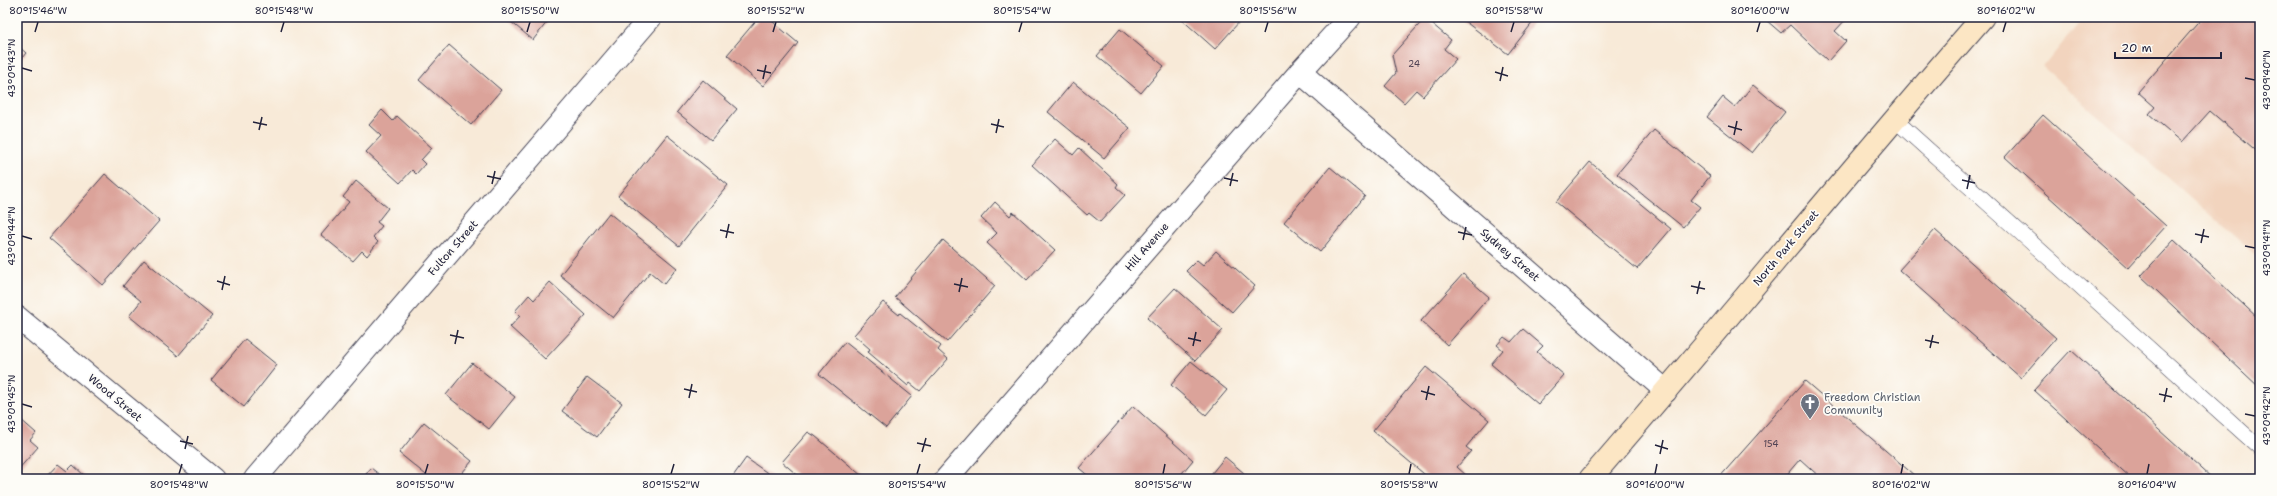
<svg xmlns="http://www.w3.org/2000/svg" width="2277" height="496" viewBox="0 0 2277 496" font-family="'Shantell Sans',sans-serif">
<style>
.built{fill:#f2d4be}
.building{fill:#dba39a}
.lines{fill:none;stroke-linecap:round;stroke-linejoin:round}
.service-casing{stroke:#424053;stroke-width:16}
.minor-casing{stroke:#424053;stroke-width:24}
.secondary-casing{stroke:#424053;stroke-width:24}
.service{stroke:#fff;stroke-width:15}
.minor{stroke:#fff;stroke-width:22}
.secondary{stroke:#fce6c4;stroke-width:22}
.ticks{fill:none;stroke:#22223b;stroke-width:1.5}
.labels{text-anchor:middle;dominant-baseline:central;stroke-width:3.5;stroke-linejoin:round;paint-order:stroke}
.number-label{font-size:9px;fill:#504253}
.street-label{font-size:11px;fill:#22223b;stroke:#fdfcf7}
.worship-label{font-size:11px;fill:#5b616d;stroke:#fdfcf7;text-anchor:start}
.neatline{fill:none;stroke:#22223b;stroke-width:1.5}
.ticks-label{font-size:10px;text-anchor:middle;fill:#22223b}
</style>
<rect width="100%" height="100%" fill="#fdfcf7"/>
<filter id="ink" filterUnits="userSpaceOnUse"><feTurbulence type="fractalNoise" baseFrequency=".025" numOctaves="2"/><feDisplacementMap in="SourceGraphic" scale="8" xChannelSelector="R" yChannelSelector="G"/><feConvolveMatrix kernelMatrix="1 2 1 2 8 2 1 2 1" color-interpolation-filters="sRGB"/></filter>
<filter id="wash" filterUnits="userSpaceOnUse"><feTurbulence type="fractalNoise" baseFrequency=".012" numOctaves="4" result="noise"/><feDisplacementMap in="SourceGraphic" scale="16" xChannelSelector="R" yChannelSelector="G"/><feGaussianBlur stdDeviation="0.9" result="paint"/><feColorMatrix in="noise" values="0 0 0 0 0 0 0 0 0 0 0 0 0 0 0 0 0 1.4 0 .05"/><feComposite in="paint" operator="in"/></filter>
<g filter="url(#wash)">
<rect width="100%" height="100%" fill="#f8ead8"/>
<path class="built" d="M2084,17H2260V259L2043,67Z"/>
<g id="blocks">
<g class="building">
<path d="M505,17H551L533,40Z"/>
<path d="M759,17H767L798,43L763,86L727,55Z"/>
<path d="M1179,17H1236L1240,21L1215,49Z"/>
<path d="M1459,17H1537L1508,54Z"/>
<path d="M1768,17H1848L1835,31L1846,41L1828,61L1790,25L1781,33L1766,20Z"/>
<path d="M2203,17H2260V154L2210,111L2182,142L2149,114L2155,107L2138,92Z"/>
<path d="M1425,18L1451,40L1444,49L1456,59L1423,96L1416,90L1404,103L1385,86L1396,73L1392,55Z"/>
<path d="M1120,29L1164,66L1141,93L1097,56Z"/>
<path d="M17,45L26,53L17,64Z"/>
<path d="M449,45L501,90L471,125L419,80Z"/>
<path d="M703,80L737,109L711,140L677,112Z"/>
<path d="M1073,82L1130,128L1104,158L1048,112Z"/>
<path d="M1753,85L1785,112L1752,153L1707,117L1723,97L1735,107Z"/>
<path d="M382,110L393,121L397,116L432,148L421,160L425,164L416,174L412,170L400,183L366,152L381,136L369,125Z"/>
<path d="M2043,115L2166,226L2128,268L2005,157Z"/>
<path d="M1654,130L1710,176L1691,200L1700,207L1683,227L1617,174Z"/>
<path d="M667,135L728,185L679,246L618,196Z"/>
<path d="M1055,139L1073,155L1079,148L1118,184L1116,187L1125,195L1100,222L1089,213L1087,215L1032,165Z"/>
<path d="M1590,162L1671,229L1637,269L1556,202Z"/>
<path d="M1330,167L1365,196L1320,252L1284,222Z"/>
<path d="M105,174L159,221L103,285L49,238Z"/>
<path d="M356,181L388,208L377,222L382,226L373,237L378,242L367,256L362,251L353,261L321,235L349,202L343,197Z"/>
<path d="M995,202L1010,216L1013,212L1055,250L1027,280L987,243L997,233L981,218Z"/>
<path d="M609,213L677,268L664,284L650,272L613,318L560,275Z"/>
<path d="M1935,230L2056,338L2021,378L1899,270Z"/>
<path d="M943,240L995,286L947,342L895,297Z"/>
<path d="M2174,240L2260,320V388L2141,276Z"/>
<path d="M1216,251L1255,286L1232,312L1186,271L1197,260L1203,265Z"/>
<path d="M144,260L212,316L178,356L129,316L141,301L123,286Z"/>
<path d="M1463,274L1489,297L1447,345L1421,321Z"/>
<path d="M550,282L586,315L545,359L510,327L520,316L515,311L529,295L534,300Z"/>
<path d="M1175,288L1223,330L1195,361L1147,318Z"/>
<path d="M883,302L899,315L900,313L941,346L938,350L948,359L920,391L910,383L908,386L868,352L870,349L854,335Z"/>
<path d="M1523,329L1543,346L1537,352L1564,375L1538,404L1491,364L1503,350L1497,345L1504,337L1511,342Z"/>
<path d="M245,339L277,365L244,407L211,380Z"/>
<path d="M845,342L912,396L886,428L819,374Z"/>
<path d="M2071,350L2213,479H2132L2034,390Z"/>
<path d="M1191,361L1227,390L1206,415L1171,385Z"/>
<path d="M472,363L515,397L489,429L446,395Z"/>
<path d="M1426,367L1489,420L1466,447L1471,451L1457,467L1467,476L1464,479H1430L1373,431Z"/>
<path d="M587,377L622,403L597,437L562,411Z"/>
<path d="M1805,381L1915,476L1912,479H1822L1800,459L1783,479H1718Z"/>
<path d="M1133,406L1193,460L1177,479H1092L1079,468Z"/>
<path d="M19,418L36,433L30,440L38,447L17,471V420Z"/>
<path d="M424,422L472,461L457,479H431L399,453Z"/>
<path d="M808,432L815,436L862,476L860,479H802L782,462Z"/>
<path d="M1225,457L1251,479H1207Z"/>
<path d="M746,458L776,479H731Z"/>
<path d="M58,464L67,471L73,465L86,477L84,479H44Z"/>
<path d="M371,468L385,479H362Z"/>
</g>
</g>
</g>
<g filter="url(#ink)">
<use href="#blocks" fill-opacity="0" stroke="#424053" stroke-width="1"/>
<g class="lines">
<g class="service-casing">
<path id="service" d="M1894,119L2260,448"/>
</g>
<g class="minor-casing">
<g id="minor">
<path d="M1300,72L1666,391"/>
<path d="M17,317L213,479"/>
<path d="M255,479L651,17"/>
<path d="M946,479L1300,72L1350,17"/>
</g>
</g>
<g class="secondary-casing">
<path id="secondary" d="M1590,479C1723,326 1850,169 1983,17"/>
</g>
<use href="#service" class="service"/>
<use href="#minor" class="minor"/>
<use href="#secondary" class="secondary"/>
</g>
</g>
<path class="ticks" d="M35,32L38,22M281,32L284,22M527,32L530,22M773,32L776,22M1019,32L1022,22M1265,32L1268,22M1511,32L1514,22M1757,32L1760,22M2003,32L2006,22M22,68L32,71M757,70L771,73M1495,72L1508,76M2245,78L2255,80M763,79L766,65M1500,81L1503,67M253,122L267,125M991,124L1004,127M1728,126L1742,130M259,130L262,117M996,133L999,119M1734,135L1737,121M487,176L501,179M1224,178L1238,181M1962,180L1975,183M492,184L495,171M1230,186L1233,173M1967,189L1970,175M720,230L734,233M1458,232L1472,235M2195,234L2209,237M22,236L32,239M726,238L729,224M1463,240L1466,227M2201,243L2204,229M2245,246L2255,248M217,281L230,285M954,284L968,287M1691,286L1705,289M222,290L225,276M959,292L962,278M1697,294L1700,281M450,335L464,338M1188,338L1201,341M1925,340L1939,343M455,344L458,330M1193,346L1196,332M1930,348L1933,335M684,389L697,392M1421,391L1435,395M2159,394L2172,397M689,398L692,384M1426,400L1429,386M2164,402L2167,388M22,404L32,407M2245,414L2255,416M180,441L193,444M917,443L931,446M1655,445L1668,449M185,449L188,436M922,452L926,438M1660,454L1663,440M179,474L182,464M425,474L428,464M671,474L674,464M917,474L920,464M1163,474L1165,464M1409,474L1411,464M1655,474L1657,464M1901,474L1903,464M2147,474L2149,464"/>
<defs>
<g id="church-pin" transform="scale(1)"><path d="M0 17L-7.5 6A9.5 9.5 0 1 1 7.5 6Z" fill="#6b7280" stroke="#fdfcf7"/><path d="M-1.2-6h2.4v3.5h3.3v2.4h-3.3V6h-2.4V-.1h-3.3v-2.4h3.3Z" fill="#fff"/></g>
</defs>
<g fill-rule="evenodd">
<use href="#church-pin" x="1810" y="403"/>
</g>
<g class="labels">
<g class="number-label">
<text x="1414" y="64">24</text>
<text x="1771" y="444">154</text>
</g>
<g class="street-label">
<text transform="translate(1147 247) rotate(-49)">Hill Avenue</text>
<text transform="translate(453 248) rotate(-49)">Fulton Street</text>
<text transform="translate(1786 248) rotate(-50)">North Park Street</text>
<text transform="translate(1510 255) rotate(41)">Sydney Street</text>
<text transform="translate(115 398) rotate(40)">Wood Street</text>
</g>
<g class="worship-label">
<text x="1824" y="397">Freedom Christian<tspan x="1824" dy="13">Community</tspan></text>
</g>
</g>
<rect width="2277" height="496" fill="none" stroke="#fdfcf7" stroke-width="44"/>
<path d="M2115 52v6h106v-6" fill="none" stroke="#22223b" stroke-width="2"/>
<text x="2121" y="52" font-size="12" fill="#22223b" stroke="#fdfcf7" stroke-width="3" paint-order="stroke">20 m</text>
<rect x="22" y="22" width="2233" height="452" class="neatline"/>
<g class="ticks-label">
<text x="38" y="14">80°15'46"W</text>
<text x="284" y="14">80°15'48"W</text>
<text x="530" y="14">80°15'50"W</text>
<text x="776" y="14">80°15'52"W</text>
<text x="1022" y="14">80°15'54"W</text>
<text x="1268" y="14">80°15'56"W</text>
<text x="1514" y="14">80°15'58"W</text>
<text x="1760" y="14">80°16'00"W</text>
<text x="2006" y="14">80°16'02"W</text>
<text transform="translate(11 68) rotate(-90)" y="4">43°09'43"N</text>
<text transform="translate(2266 80) rotate(-90)" y="4">43°09'40"N</text>
<text transform="translate(11 236) rotate(-90)" y="4">43°09'44"N</text>
<text transform="translate(2266 248) rotate(-90)" y="4">43°09'41"N</text>
<text transform="translate(11 404) rotate(-90)" y="4">43°09'45"N</text>
<text transform="translate(2266 416) rotate(-90)" y="4">43°09'42"N</text>
<text x="179" y="488">80°15'48"W</text>
<text x="425" y="488">80°15'50"W</text>
<text x="671" y="488">80°15'52"W</text>
<text x="917" y="488">80°15'54"W</text>
<text x="1163" y="488">80°15'56"W</text>
<text x="1409" y="488">80°15'58"W</text>
<text x="1655" y="488">80°16'00"W</text>
<text x="1901" y="488">80°16'02"W</text>
<text x="2147" y="488">80°16'04"W</text>
</g>
</svg>
